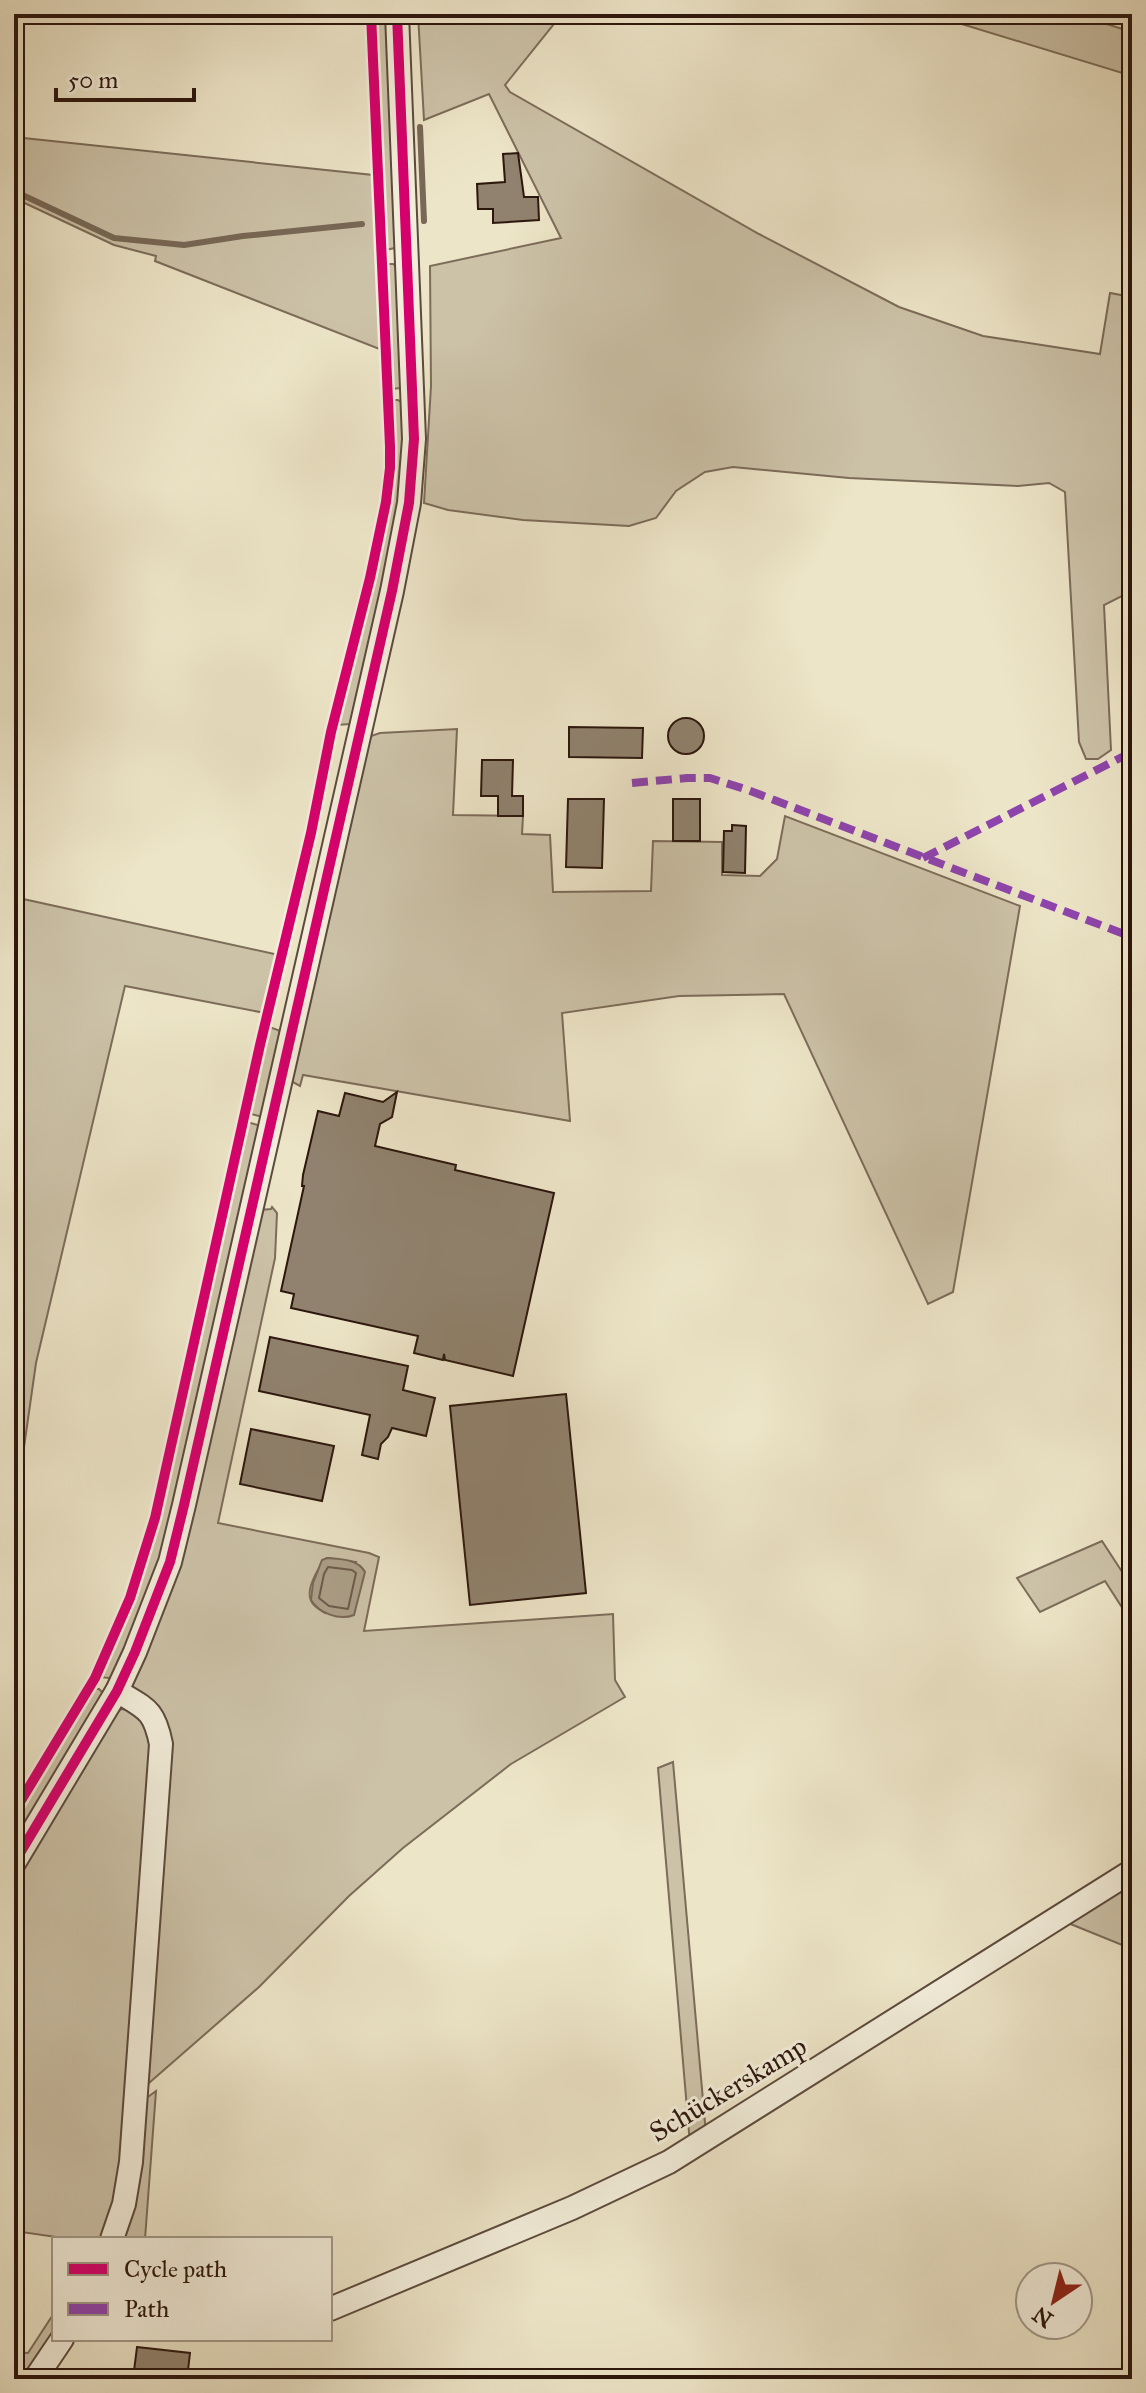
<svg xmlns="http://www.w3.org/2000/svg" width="1146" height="2393" viewBox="0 0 1146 2393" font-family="'IM FELL Great Primer',serif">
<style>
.green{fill:#ccc2a8;stroke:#7c6c5a;stroke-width:2;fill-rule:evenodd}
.water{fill:#ab9f88;stroke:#786857;stroke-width:2}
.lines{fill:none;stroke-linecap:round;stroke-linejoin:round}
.shore{stroke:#6c5a4a;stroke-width:2}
.stream{stroke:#786857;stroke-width:6}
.building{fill:#90826e;stroke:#2c160d;stroke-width:2}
.minor-casing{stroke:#5c4a3c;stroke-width:26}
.minor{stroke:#f3eedb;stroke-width:22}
.quiet{stroke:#8e44ad;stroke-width:8;stroke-dasharray:16 8;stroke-linecap:butt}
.cycleway-casing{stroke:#f3eedb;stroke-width:15}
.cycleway{stroke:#d6006c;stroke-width:10}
.labels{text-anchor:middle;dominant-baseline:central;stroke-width:6;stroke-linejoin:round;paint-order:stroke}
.street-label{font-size:28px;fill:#2c160d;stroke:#f3eedb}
</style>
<rect width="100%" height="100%" fill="#ede5c8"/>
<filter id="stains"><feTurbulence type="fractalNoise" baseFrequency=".0025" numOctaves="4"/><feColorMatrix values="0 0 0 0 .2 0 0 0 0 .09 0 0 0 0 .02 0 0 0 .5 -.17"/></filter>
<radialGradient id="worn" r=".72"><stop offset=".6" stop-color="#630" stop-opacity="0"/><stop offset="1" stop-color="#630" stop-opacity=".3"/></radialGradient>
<g class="green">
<path d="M374,14H390L399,243L395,248L385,250Z"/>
<path d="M418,14H562L505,85L510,92L759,234L899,307L983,336L1100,354L1110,293L1132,297V591L1104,605L1111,750L1098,759H1086L1079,742L1065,492L1049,483L1018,486L849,478L733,467L705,472L676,491L656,518L629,526L523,520L448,510L424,503L431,386L430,266L561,238L489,94L424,120Z"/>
<path d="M929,14H1075L1132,32V76Z"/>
<path d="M14,137L373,175L382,350L155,261L156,256L114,245L14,198Z"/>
<path d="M385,264H393L400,269L406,383L401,388L391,389Z"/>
<path d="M392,400H398L406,406L408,473L354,720L350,724L337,725L380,552L391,498L394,468Z"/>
<path d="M457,729L453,815L523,816L522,834L550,835L553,892L651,891L653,841L722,842V875L760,876L777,859L785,816L1020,906L953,1292L928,1304L784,994L679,996L562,1013L570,1121L303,1075L300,1086L289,1080L368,737L380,733Z"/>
<path d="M14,897L279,955L265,1013L125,986L36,1363L24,1447L15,1630Z"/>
<path d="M269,1027L278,1030L282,1035L263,1117L251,1114L250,1109Z"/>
<path d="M247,1122L261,1126L165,1548L115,1675L109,1678L99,1677L134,1603L155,1535Z"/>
<path d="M272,1207L277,1213L275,1258L218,1523L369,1553L379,1557L364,1631L613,1614L615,1680L625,1697L511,1764L403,1848L349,1896L259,1987L149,2083H145L168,1741L133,1692L132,1681L260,1210L271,1209ZM327,1558L356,1562L325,1613C321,1610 317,1609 314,1605C302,1593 318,1568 327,1558Z"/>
<path d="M1102,1541L1132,1587V1623L1105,1581L1040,1612L1017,1578Z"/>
<path d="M92,1689H99L105,1695L14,1850V1820Z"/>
<path d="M122,1709L131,1710L153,1730L124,2161L104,2239H70L14,2231V1886L115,1713Z"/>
<path d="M673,1762L706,2134L690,2144L658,1768Z"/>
<path d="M1132,1883V1949L1068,1923Z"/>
<path d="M156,2091L145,2239H119L145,2099Z"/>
<path d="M54,2313V2335L26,2379H14V2352L28,2353Z"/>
</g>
<path class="water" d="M327,1558C341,1559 358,1559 365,1572L354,1615C339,1621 319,1613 311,1600L313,1583L322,1560Z"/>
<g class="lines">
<path class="shore" d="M328,1567L352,1570L356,1573L348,1609L329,1606L319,1598L324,1574Z"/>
<g class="stream">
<path d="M420,127L424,221"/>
<path d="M14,191L114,238L184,245L243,236L362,224"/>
</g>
</g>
<g class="building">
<path d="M518,153L524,197H538L539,220L493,223V209H478L477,184L505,182L503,154Z"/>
<circle cx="686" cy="736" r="18"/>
<path d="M569,727L643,728L642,758L569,757Z"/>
<path d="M482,760H513L512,796H523V816H498V796H481Z"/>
<path d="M568,799H604L602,868L566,867Z"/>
<rect x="673" y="799" width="27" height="42"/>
<path d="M732,825L746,826L745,873L723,872L724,831H732Z"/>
<path d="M397,1092L392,1117L380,1124L375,1146L456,1165L455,1170L554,1193L513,1376L445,1360L444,1354L443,1360L414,1353L418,1336L291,1308L294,1294L281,1291L304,1186H302L303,1175L318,1111L339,1116L345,1093L383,1102Z"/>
<path d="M270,1337L408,1366L403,1390L435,1398L426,1436L392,1428L388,1437L381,1444L378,1459L362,1455L370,1415L259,1391Z"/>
<path d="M566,1394L586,1593L470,1605L450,1406Z"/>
<path d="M251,1429L334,1446L322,1501L240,1484Z"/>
<path d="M137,2347L190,2353L187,2379H133Z"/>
</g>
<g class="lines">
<g class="minor-casing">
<g id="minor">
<path d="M14,1863L117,1691L135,1652L170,1562L184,1505L392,591L409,503L414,439L397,14"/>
<path d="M112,2239L124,2204L131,2162L161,1744C154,1709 146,1709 117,1691"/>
<path d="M330,2309L572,2208L669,2162L1132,1871"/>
<path d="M35,2379L62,2339"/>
</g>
</g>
<use href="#minor" class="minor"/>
<g class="quiet">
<path d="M632,783L687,778H710L748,790L1132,937"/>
<path d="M923,858L1132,752"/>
</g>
<g class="cycleway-casing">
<g id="cycleway">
<path d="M14,1812L95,1678L130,1598L155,1518L260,1045L311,833L331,732L370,578L386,502L390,468V446L371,14"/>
<path d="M14,1863L117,1691L135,1652L170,1562L184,1505L392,591L409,503L414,439L397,14"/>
</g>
</g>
<use href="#cycleway" class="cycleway"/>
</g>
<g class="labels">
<g class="street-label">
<text transform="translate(728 2089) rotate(-31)">Schückerskamp</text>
</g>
</g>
<rect width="1146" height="2393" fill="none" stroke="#ede5c8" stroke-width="48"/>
<rect x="16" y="16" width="1114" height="2361" fill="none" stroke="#2c160d" stroke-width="4"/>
<rect x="24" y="24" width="1098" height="2345" fill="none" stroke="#2c160d" stroke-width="2"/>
<rect x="52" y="2237" width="280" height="104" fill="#f3eedb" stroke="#a39889" stroke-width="2"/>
<rect x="68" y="2263" width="40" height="12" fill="#d6006c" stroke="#a39889" stroke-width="2"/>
<text x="124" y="2277" font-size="24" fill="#2c160d">Cycle path</text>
<rect x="68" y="2303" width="40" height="12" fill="#8e44ad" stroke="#a39889" stroke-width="2"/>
<text x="124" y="2317" font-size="24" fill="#2c160d">Path</text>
<g transform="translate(1054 2301) rotate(215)"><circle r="38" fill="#f3eedb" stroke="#a39889" stroke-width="2"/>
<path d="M0-6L14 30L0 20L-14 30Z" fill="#8f2418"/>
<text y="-12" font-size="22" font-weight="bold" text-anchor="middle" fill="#2c160d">N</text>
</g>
<path d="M56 88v12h138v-12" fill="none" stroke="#2c160d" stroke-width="4"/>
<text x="68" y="88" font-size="24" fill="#2c160d" stroke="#f3eedb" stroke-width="6" paint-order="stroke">50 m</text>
<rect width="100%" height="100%" filter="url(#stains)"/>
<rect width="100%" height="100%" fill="url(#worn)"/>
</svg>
